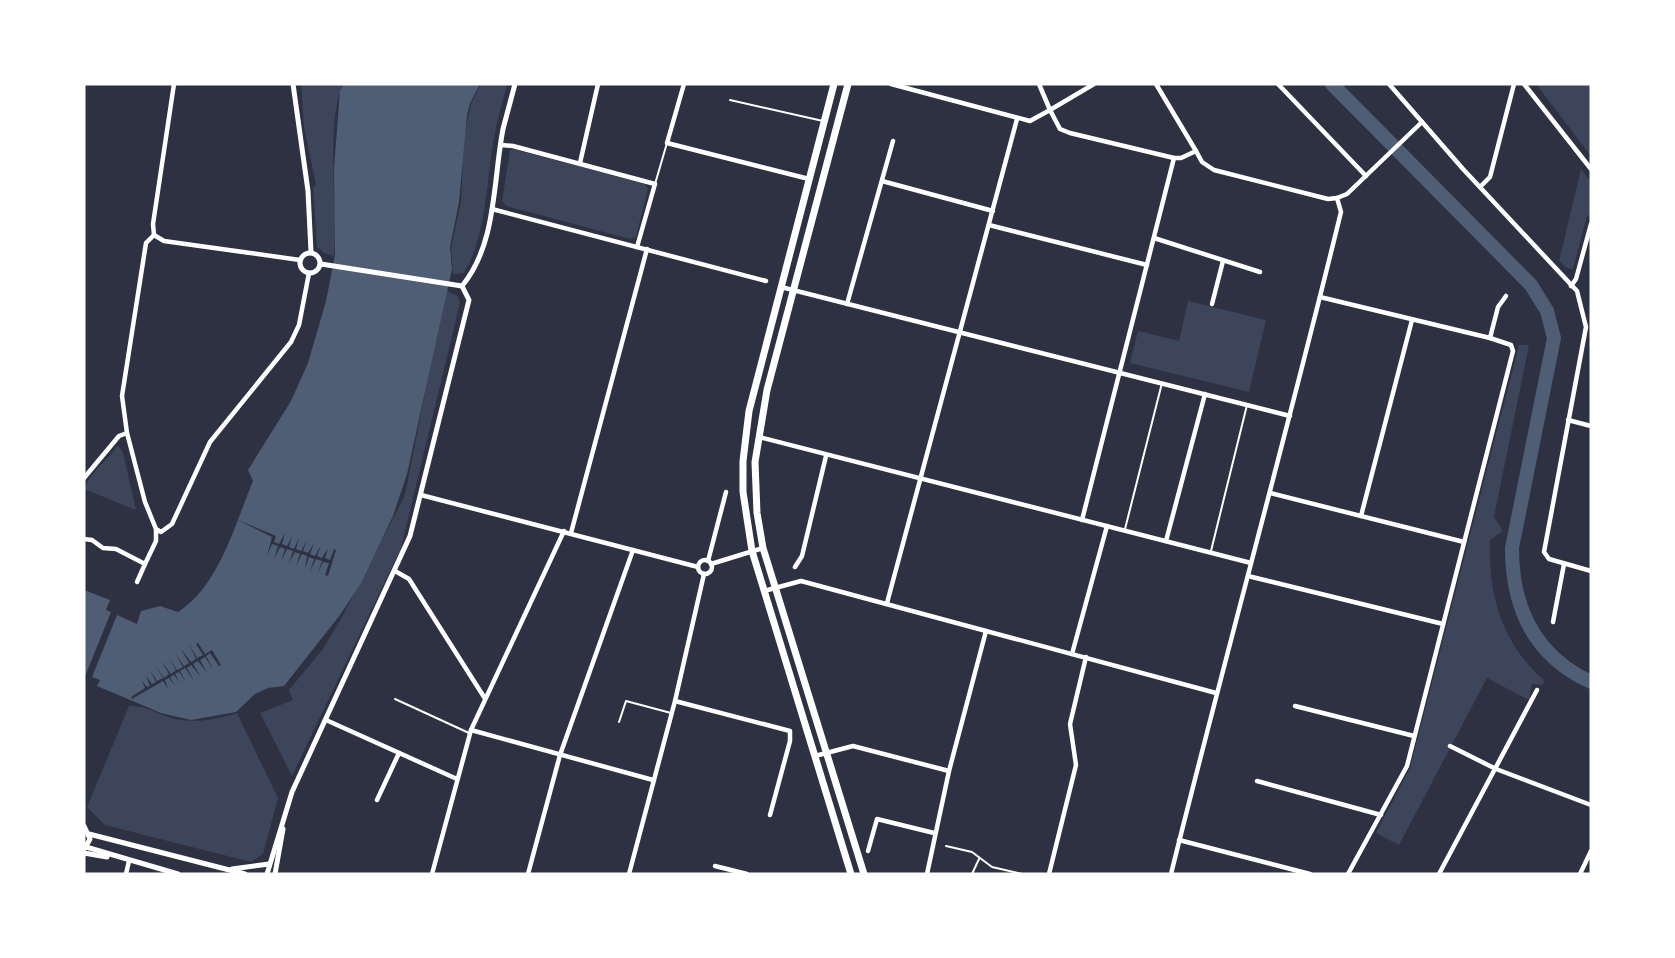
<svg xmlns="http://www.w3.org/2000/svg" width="1675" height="958" viewBox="0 0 1675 958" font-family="Figtree,sans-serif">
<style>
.green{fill:#3c4559}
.water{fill:#4f5d75}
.pier{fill:#2d3142}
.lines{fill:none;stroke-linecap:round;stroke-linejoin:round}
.river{stroke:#4f5d75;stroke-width:14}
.service{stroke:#fff;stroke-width:2}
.minor{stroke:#fff;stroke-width:4.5}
.tertiary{stroke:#fff;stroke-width:5}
.primary{stroke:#fff;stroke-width:7}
</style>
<rect width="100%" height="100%" fill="#2d3142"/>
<g class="green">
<path d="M344,84C325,114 338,216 334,256L324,253L317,247L313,188L316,185L304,127L301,85Z"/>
<path d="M481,84H507C503,102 497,120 494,138C486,182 487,234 464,273L453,274L451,248L461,202L464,138L471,103Z"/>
<path d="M1536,84H1591V156Z"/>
<path d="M513,149L645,184L648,189L636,237L630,239L506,206L502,201L510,150Z"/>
<path d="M1581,169L1591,182V214L1587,216L1573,269L1567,268L1559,261Z"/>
<path d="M445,290L458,296L460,303L401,548L292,776L260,713L293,700L289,690L323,649L342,617L405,495Z"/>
<path d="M1188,301L1266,320L1249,392L1130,363L1138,331L1179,341Z"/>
<path d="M1519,345H1529L1494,517L1503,531L1490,540C1488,595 1502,644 1545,681L1542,685L1532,684L1529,700L1487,678L1399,845L1376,833L1410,768Z"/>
<path d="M118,445L123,453L136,510L84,489C91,471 108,460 118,445Z"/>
<path d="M129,706C146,705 159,715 175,719C195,723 217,720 237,713L278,798L263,854L251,862L105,825L87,807Z"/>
</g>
<g class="water">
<path d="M344,84H480L470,103L467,115L459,202L450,247L452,269L407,474L393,516L361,583L340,615L284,686L268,688L255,694L236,712L191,720L161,713L97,686L100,680L92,677L117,615L137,624L141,611L160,606L178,612C219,586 235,524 253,481L248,470L291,401L308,363L326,301L335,255L334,168L340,91Z"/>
<path d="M84,590L110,600L106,610L111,612L86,674L84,673Z"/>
</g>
<g class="pier">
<path d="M236,519L276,536L274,542L279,544L285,533L282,544L287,546L292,536L289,547L294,549L299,538L296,549L301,551L307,540L303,551L308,553L314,543L310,554L315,556L321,545L317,556L322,558L328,548L325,558L330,560L334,549L336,550L328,576L325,575L329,563L323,562L318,573L322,561L316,559L310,571L314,559L309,557L305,569L307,556L302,554L296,566L300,554L295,552L289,563L293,551L287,549L281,561L285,549L280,547L274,559L278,546L272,544L267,556L272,537Z"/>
<path d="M198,643L205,654L212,650L221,665L219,666L210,653L206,656L213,669L205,657L200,660L207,673L198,661L193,664L201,677L191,665L187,668L194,681L185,668L180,671L186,682L179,672L175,674L180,683L174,675L170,677L175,686L169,678L165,680L168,689L163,681L132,699L131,697L145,688L142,681L147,687L150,686L146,676L152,684L156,682L150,670L157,681L163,678L155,665L164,678L169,674L161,661L171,674L176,670L168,657L177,670L183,667L175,653L184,666L189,663L181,649L191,662L196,659L189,644L197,658L203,655L196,644Z"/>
</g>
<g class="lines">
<path class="river" d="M1332,84L1531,285L1547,311L1554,338L1512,548C1512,608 1534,656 1591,682"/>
<g class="service">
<path d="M730,100L823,121"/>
<path d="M655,184L667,143"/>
<path d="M1125,529L1162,383"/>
<path d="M1211,551L1247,405"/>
<path d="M395,699L469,733"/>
<path d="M619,722L626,701L671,713"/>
<path d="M946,846L972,852L992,867L1022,874"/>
<path d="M972,874L979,859"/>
</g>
<g class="minor">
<path d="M684,84L667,143L809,179"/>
<path d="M891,84L1030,121L1050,110L1060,129L1070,133L1174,158H1181L1196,151L1202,162L1214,170L1328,199L1337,198L1347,194L1422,122"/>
<path d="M1039,84L1050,110L1094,84"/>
<path d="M1156,84L1196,151"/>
<path d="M1278,84L1366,176"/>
<path d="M1389,84L1463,169L1577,291L1586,327L1544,552L1549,559L1591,571"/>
<path d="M1524,84L1591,169"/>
<path d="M501,145L513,146L655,184L637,247"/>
<path d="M580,163L598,84"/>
<path d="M882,181L993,211"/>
<path d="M1480,187L1490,177L1514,84"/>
<path d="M492,209L766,281"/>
<path d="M989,225L1147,265"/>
<path d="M154,235L146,243L122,396L127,433L145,502L156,529L161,532L172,524L210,442L291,342L299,325L309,273"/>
<path d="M154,235L153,224L174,84"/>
<path d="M154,235L164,241L300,260"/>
<path d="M1154,238L1260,272"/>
<path d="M1571,286L1576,279L1591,224"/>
<path d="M781,287L1290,416"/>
<path d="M1320,297L1490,338L1511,345L1513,351L1407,766L1348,874"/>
<path d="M847,304L893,141"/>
<path d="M1212,304L1223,261"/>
<path d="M1490,338L1498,307L1506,296"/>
<path d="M1568,420L1591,426"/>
<path d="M759,437L1251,563"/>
<path d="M84,478L119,436L127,433"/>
<path d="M1270,493L1464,542"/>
<path d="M421,495L698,567"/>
<path d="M1361,516L1412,320"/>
<path d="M1082,520L1174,158"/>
<path d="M571,533L647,249"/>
<path d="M84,539L92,540L103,548L116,549L145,564L156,541V529"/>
<path d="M1166,541L1205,394"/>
<circle cx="705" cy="567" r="7"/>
<path d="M708,561L726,492"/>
<path d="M711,564L763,548"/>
<path d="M795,567L802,556L826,456"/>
<path d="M395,571L409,579L484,697"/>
<path d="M1248,576L1443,624"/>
<path d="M137,582L145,564"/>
<path d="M764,591L801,581L1216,693"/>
<path d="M887,603L1017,119"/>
<path d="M1553,622L1564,564"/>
<path d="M1072,654L1107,526"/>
<path d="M675,701L790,731V741L770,815"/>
<path d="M1295,706L1414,736"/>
<path d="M326,720L457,779"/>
<path d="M471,730L653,780"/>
<path d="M1450,746L1496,769L1591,805"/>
<path d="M815,756L853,746L949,771"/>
<path d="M1257,781L1381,815"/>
<path d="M377,800L399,753"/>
<path d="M1179,840L1310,874"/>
<path d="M868,851L877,819L934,833"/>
<path d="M715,866L747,874"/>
<path d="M126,874L129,861"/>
<path d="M432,874L471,730L564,531"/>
<path d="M528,874L560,755L633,550"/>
<path d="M629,874L675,701L704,574"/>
<path d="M927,874L949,771L986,631"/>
<path d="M1049,874L1076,765L1070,724L1086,657"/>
<path d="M1171,874C1226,653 1287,433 1341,212L1337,198"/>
<path d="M1439,874L1537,690"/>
<path d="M1580,874L1591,851"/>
</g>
<g class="tertiary">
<path d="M293,84L308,191L311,252"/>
<circle cx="310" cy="263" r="10"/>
<path d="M321,264L462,286"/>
<path d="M462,286C497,244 493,180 503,129C507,114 511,99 515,84"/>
<path d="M84,826L90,839L85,848"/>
<path d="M89,834L245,874"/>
<path d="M86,847L178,874"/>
<path d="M84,853L107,857"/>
<path d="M232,869L269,864"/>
<path d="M267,874L292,792L410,536L469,300L462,286"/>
<path d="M275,874L283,829"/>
</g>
<g class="primary">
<path d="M834,84L749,411L743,461V492L752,551L851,874"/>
<path d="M848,84L767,390L755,462L757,513L763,548L864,874"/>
</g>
</g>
<rect width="1675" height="958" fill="none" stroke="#ffffff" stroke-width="171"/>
</svg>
